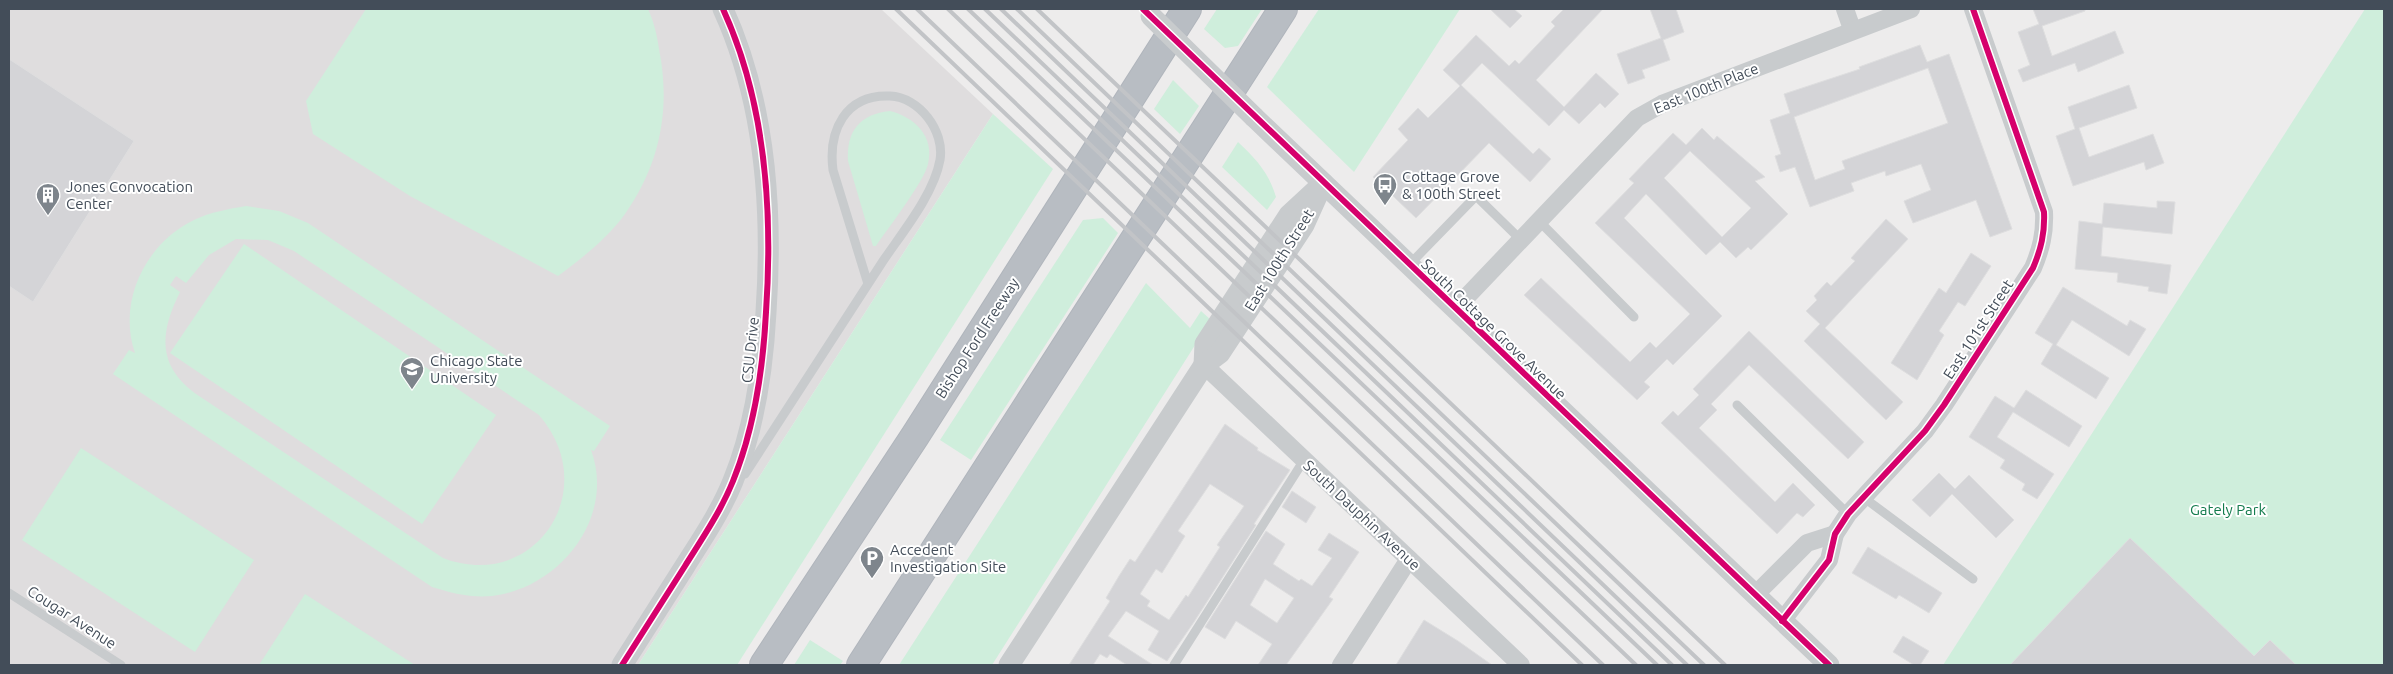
<svg xmlns="http://www.w3.org/2000/svg" width="2393" height="674" viewBox="0 0 2393 674" font-family="Ubuntu,sans-serif">
<style>
.education{fill:#dfddde}
.green{fill:#cfeedc;fill-rule:evenodd}
.building{fill:#d4d4d7;stroke:#dededf;fill-rule:evenodd}
.lines{fill:none;stroke-linecap:round;stroke-linejoin:round}
.motorway-casing{stroke:#b0b5bc;stroke-width:30}
.service{stroke:#c8cbcd;stroke-width:9}
.minor{stroke:#c8cbcd;stroke-width:18}
.tertiary{stroke:#c8cbcd;stroke-width:21}
.motorway{stroke:#b8bdc3;stroke-width:28}
.rail{stroke:#c2c4c7;stroke-width:4}
.tertiary-bridge{stroke:#c8cbcd;stroke-width:21}
.cycleway-casing{stroke:#fff;stroke-width:9}
.cycleway{stroke:#d6006c;stroke-width:6}
.labels{text-anchor:middle;dominant-baseline:central;stroke-width:4;stroke-linejoin:round;paint-order:stroke}
.street-label{font-size:15px;fill:#434d59;stroke:#fff}
.poi-label{font-size:15px;fill:#434d59;stroke:#fff;text-anchor:start}
.park-label{font-size:15px;fill:#137b4d;stroke:#fff}
</style>
<rect width="100%" height="100%" fill="#edecec"/>
<path class="education" d="M9,9H881L993,114L638,665H9Z"/>
<g class="green">
<path d="M366,9H648C654,22 657,35 659,49C671,109 660,164 625,214C607,239 582,258 558,276L410,196L313,134L306,101Z"/>
<path d="M1217,9H1262L1238,46L1225,48L1204,29Z"/>
<path d="M1319,9H1460L1354,172L1267,87Z"/>
<path d="M2365,9H2384V665H1943Z"/>
<path d="M1173,80L1199,106L1180,134L1154,109Z"/>
<path d="M890,111C914,117 935,136 928,164C924,182 888,228 876,246H873L848,161C846,131 860,114 890,111Z"/>
<path d="M993,114L1053,169L737,665H638Z"/>
<path d="M1238,142C1256,159 1269,173 1276,197L1267,210L1222,167Z"/>
<path d="M246,206L279,211L308,223L610,426L594,451L591,450C616,517 560,588 492,596C471,598 451,593 432,587L113,374L129,350L135,353C117,301 146,243 194,220C211,212 228,209 246,206ZM236,239L268,240L294,251L539,415C604,490 534,593 443,558L199,396C157,367 159,334 180,292L170,285L176,276L186,283L209,255Z"/>
<path d="M1103,218L1118,233L971,460L940,440L1083,220Z"/>
<path d="M244,244L496,415L422,524L170,353Z"/>
<path d="M1146,283L1190,328L1201,311L1211,320L992,665H899Z"/>
<path d="M81,448L254,560L195,652L22,540Z"/>
<path d="M305,594L415,665H259Z"/>
<path d="M810,640L843,661L840,665H794Z"/>
</g>
<g class="building">
<path d="M1490,9H1514L1522,16L1510,28Z"/>
<path d="M1564,9H1603L1536,80L1564,107L1596,73L1619,94L1605,108L1600,103L1579,124L1564,110L1549,126L1482,63L1461,85L1533,154L1539,148L1551,159L1530,182L1489,143L1416,218L1373,177L1408,140L1398,129L1418,108L1428,118L1460,86L1443,70L1476,35L1509,66L1515,60L1519,64L1555,26L1551,22Z"/>
<path d="M1650,9H1676L1684,32L1663,40L1670,60L1642,70L1645,78L1628,84L1617,54L1661,38Z"/>
<path d="M2033,9H2085V11L2042,26L2052,56L2115,31L2124,53L2078,72L2075,63L2023,82L2018,70L2030,65L2018,32L2039,24Z"/>
<path d="M1920,45L1927,62L1949,54L2012,229L1990,237L1976,200L1913,223L1904,201L1931,190L1921,164L1886,176L1885,171L1851,183L1854,191L1810,207L1795,167L1780,172L1775,156L1781,154L1770,120L1790,113L1784,94L1860,69L1859,67ZM1928,68L1948,123L1842,161L1845,169L1815,180L1794,117Z"/>
<path d="M9,59L134,141L33,302L9,286Z"/>
<path d="M2129,85L2137,108L2079,128L2089,157L2153,134L2164,163L2146,170L2144,162L2073,186L2056,136L2075,129L2068,107Z"/>
<path d="M1702,128L1714,140L1717,136L1765,177L1755,181L1788,214L1751,250L1748,247L1736,258L1720,242L1706,255L1646,194L1624,218L1722,316L1673,365L1667,359L1644,382L1650,387L1637,400L1524,295L1541,278L1630,362L1650,342L1656,348L1690,314L1595,223L1634,183L1629,179L1673,133L1686,145ZM1690,151L1751,208L1722,237L1664,178Z"/>
<path d="M2157,201L2175,202L2172,234L2103,227L2101,256L2171,265L2167,294L2148,291L2149,287L2117,282L2118,273L2075,269L2079,221L2102,224L2104,203L2157,208Z"/>
<path d="M1886,219L1908,239L1825,328L1903,402L1886,420L1804,341L1820,324L1806,311L1817,300L1814,296L1827,282L1831,286L1855,261L1851,258Z"/>
<path d="M1971,253L1991,266L1965,306L1958,302L1939,331L1944,335L1917,380L1891,363L1939,288L1946,293Z"/>
<path d="M2063,287L2127,326L2130,320L2146,329L2129,356L2072,320L2056,345L2109,378L2096,399L2041,364L2053,344L2035,333Z"/>
<path d="M1749,331L1864,442L1848,459L1749,365L1711,404L1717,410L1699,428L1775,502L1793,483L1815,505L1803,517L1797,513L1777,534L1661,423L1673,411L1678,416L1699,395L1693,389Z"/>
<path d="M2026,390L2082,426L2069,447L2013,412L1997,437L2054,474L2037,499L2022,490L2025,484L2000,468L2005,460L1969,437L1995,396L2014,408Z"/>
<path d="M1225,424L1258,448L1257,450L1290,470L1254,524L1256,525L1194,622L1167,661L1148,650L1159,631L1126,611L1108,636L1153,665H1127L1110,654L1107,658L1100,654L1093,665H1069L1110,601L1106,598L1119,576L1130,559L1135,562ZM1210,484L1244,506L1217,545L1220,547L1188,597L1186,595L1169,620L1147,606L1150,601L1140,594L1156,569L1162,573L1185,536L1178,531Z"/>
<path d="M1939,473L1955,489L1969,475L2014,520L1996,538L1952,494L1930,517L1912,500Z"/>
<path d="M1292,491L1316,507L1306,523L1282,507Z"/>
<path d="M1266,531L1285,544L1273,564L1299,581L1301,579L1312,586L1332,558L1318,550L1329,533L1359,552L1329,597L1333,599L1286,665H1258L1272,644L1236,621L1225,639L1205,627ZM1265,579L1294,598L1277,623L1250,605Z"/>
<path d="M2130,538L2254,656L2270,640L2296,665H2010Z"/>
<path d="M1868,547L1942,593L1929,613L1899,595L1896,599L1852,573Z"/>
<path d="M1424,620L1458,641L1492,665H1396Z"/>
<path d="M1903,636L1929,651L1920,665H1914L1893,652Z"/>
</g>
<g class="lines">
<g class="motorway-casing">
<g id="motorway">
<path d="M764,665L915,436L1187,9"/>
<path d="M861,665L1283,9"/>
</g>
</g>
<g class="service">
<path d="M1538,220L1634,317"/>
<path d="M1409,265L1476,196L1520,239"/>
<path d="M1737,405L1848,514"/>
<path d="M745,474C791,403 837,332 883,261C902,233 934,194 940,160C945,131 919,97 890,96C845,94 828,131 833,170L868,284"/>
<path d="M1863,497L1973,579"/>
<path d="M9,593L121,665"/>
<path d="M1174,665L1304,460"/>
</g>
<g class="minor">
<path d="M1845,9L1852,29"/>
<path d="M1455,309L1637,118L1662,104L1911,9"/>
<path d="M1204,365L1521,665"/>
<path d="M1755,595L1807,543L1835,534"/>
<path d="M1782,621L1829,560L1835,534L1848,514L1925,431L1944,405L2033,268C2041,249 2045,233 2044,212L1973,9"/>
<path d="M1341,665L1409,559"/>
</g>
<g class="tertiary">
<path d="M1254,117L1829,665"/>
<path d="M1204,365L1205,344L1289,215L1315,191"/>
<path d="M622,665C643,632 664,599 685,566C702,539 721,511 733,481C755,427 763,370 766,312C773,210 766,103 723,9"/>
<path d="M1009,665L1204,365L1220,353L1304,225L1323,183"/>
</g>
<use href="#motorway" class="motorway"/>
<g class="rail">
<path d="M896,9L1582,665"/>
<path d="M917,9L1603,665"/>
<path d="M948,9L1636,665"/>
<path d="M968,9L1657,665"/>
<path d="M985,9L1672,665"/>
<path d="M1001,9L1687,665"/>
<path d="M1017,9L1704,665"/>
<path d="M1037,9L1725,665"/>
</g>
<path class="tertiary-bridge" d="M1151,16L1254,117"/>
<g class="cycleway-casing">
<g id="cycleway">
<path d="M1143,9L1829,665"/>
<path d="M1782,621L1829,560L1835,534L1848,514L1925,431L1944,405L2033,268C2041,249 2045,233 2044,212L1973,9"/>
<path d="M622,665C643,632 664,599 685,566C702,539 721,511 733,481C755,427 763,370 766,312C773,210 766,103 723,9"/>
</g>
</g>
<use href="#cycleway" class="cycleway"/>
</g>
<defs>
<g id="bus-pin" transform="scale(1.25)"><path d="M0 17L-7.5 6A9.5 9.5 0 1 1 7.5 6Z" fill="#7e858c" stroke="#fff"/><path d="M-5-6H5V4H4V6H2V4H-2V6H-4V4H-5ZM-3.5-4V0h7V-4ZM-3.5 1.2v1.5H-2V1.2ZM2 1.2v1.5H3.5V1.2Z" fill="#fff"/></g>
<g id="building-pin" transform="scale(1.25)"><path d="M0 17L-7.5 6A9.5 9.5 0 1 1 7.5 6Z" fill="#7e858c" stroke="#fff"/><path d="M-4-6H4V6H1V3H-1V6H-4ZM-2.5-4.3h1.7v1.8h-1.7ZM.8-4.3h1.7v1.8H.8ZM-2.5-1h1.7V.8h-1.7ZM.8-1h1.7V.8H.8Z" fill="#fff"/></g>
<g id="university-pin" transform="scale(1.25)"><path d="M0 17L-7.5 6A9.5 9.5 0 1 1 7.5 6Z" fill="#7e858c" stroke="#fff"/><path d="M0-5L7-2L0 1L-7-2ZM-4 1L0 2.5L4 1V4Q0 6-4 4Z" fill="#fff"/></g>
<g id="parking-pin" transform="scale(1.25)"><path d="M0 17L-7.5 6A9.5 9.5 0 1 1 7.5 6Z" fill="#7e858c" stroke="#fff"/><path d="M-3.5-5.5H1a3.5 3.5 0 0 1 0 7H-1V5.5H-3.5ZM-1-3.4V-.6H.8a1.4 1.4 0 0 0 0-2.8Z" fill="#fff"/></g>
</defs>
<g fill-rule="evenodd">
<use href="#bus-pin" x="1385" y="185"/>
<use href="#building-pin" x="48" y="195"/>
<use href="#university-pin" x="412" y="369"/>
<use href="#parking-pin" x="872" y="558"/>
</g>
<g class="labels">
<g class="street-label">
<text transform="translate(1706 88) rotate(-22)">East 100th Place</text>
<text transform="translate(1279 260) rotate(-58)">East 100th Street</text>
<text transform="translate(1494 329) rotate(44)">South Cottage Grove Avenue</text>
<text transform="translate(1978 329) rotate(-57)">East 101st Street</text>
<text transform="translate(977 338) rotate(-57)">Bishop Ford Freeway</text>
<text transform="translate(750 350) rotate(-84)">CSU Drive</text>
<text transform="translate(1362 515) rotate(43)">South Dauphin Avenue</text>
<text transform="translate(72 617) rotate(33)">Cougar Avenue</text>
</g>
<g class="poi-label">
<text x="1402" y="176">Cottage Grove<tspan x="1402" dy="17">&amp; 100th Street</tspan></text>
<text x="66" y="186">Jones Convocation<tspan x="66" dy="17">Center</tspan></text>
<text x="430" y="360">Chicago State<tspan x="430" dy="17">University</tspan></text>
<text x="890" y="549">Accedent<tspan x="890" dy="17">Investigation Site</tspan></text>
</g>
<g class="park-label">
<text x="2228" y="509">Gately Park</text>
</g>
</g>
<rect width="2393" height="674" fill="none" stroke="#434d59" stroke-width="20"/>
</svg>
